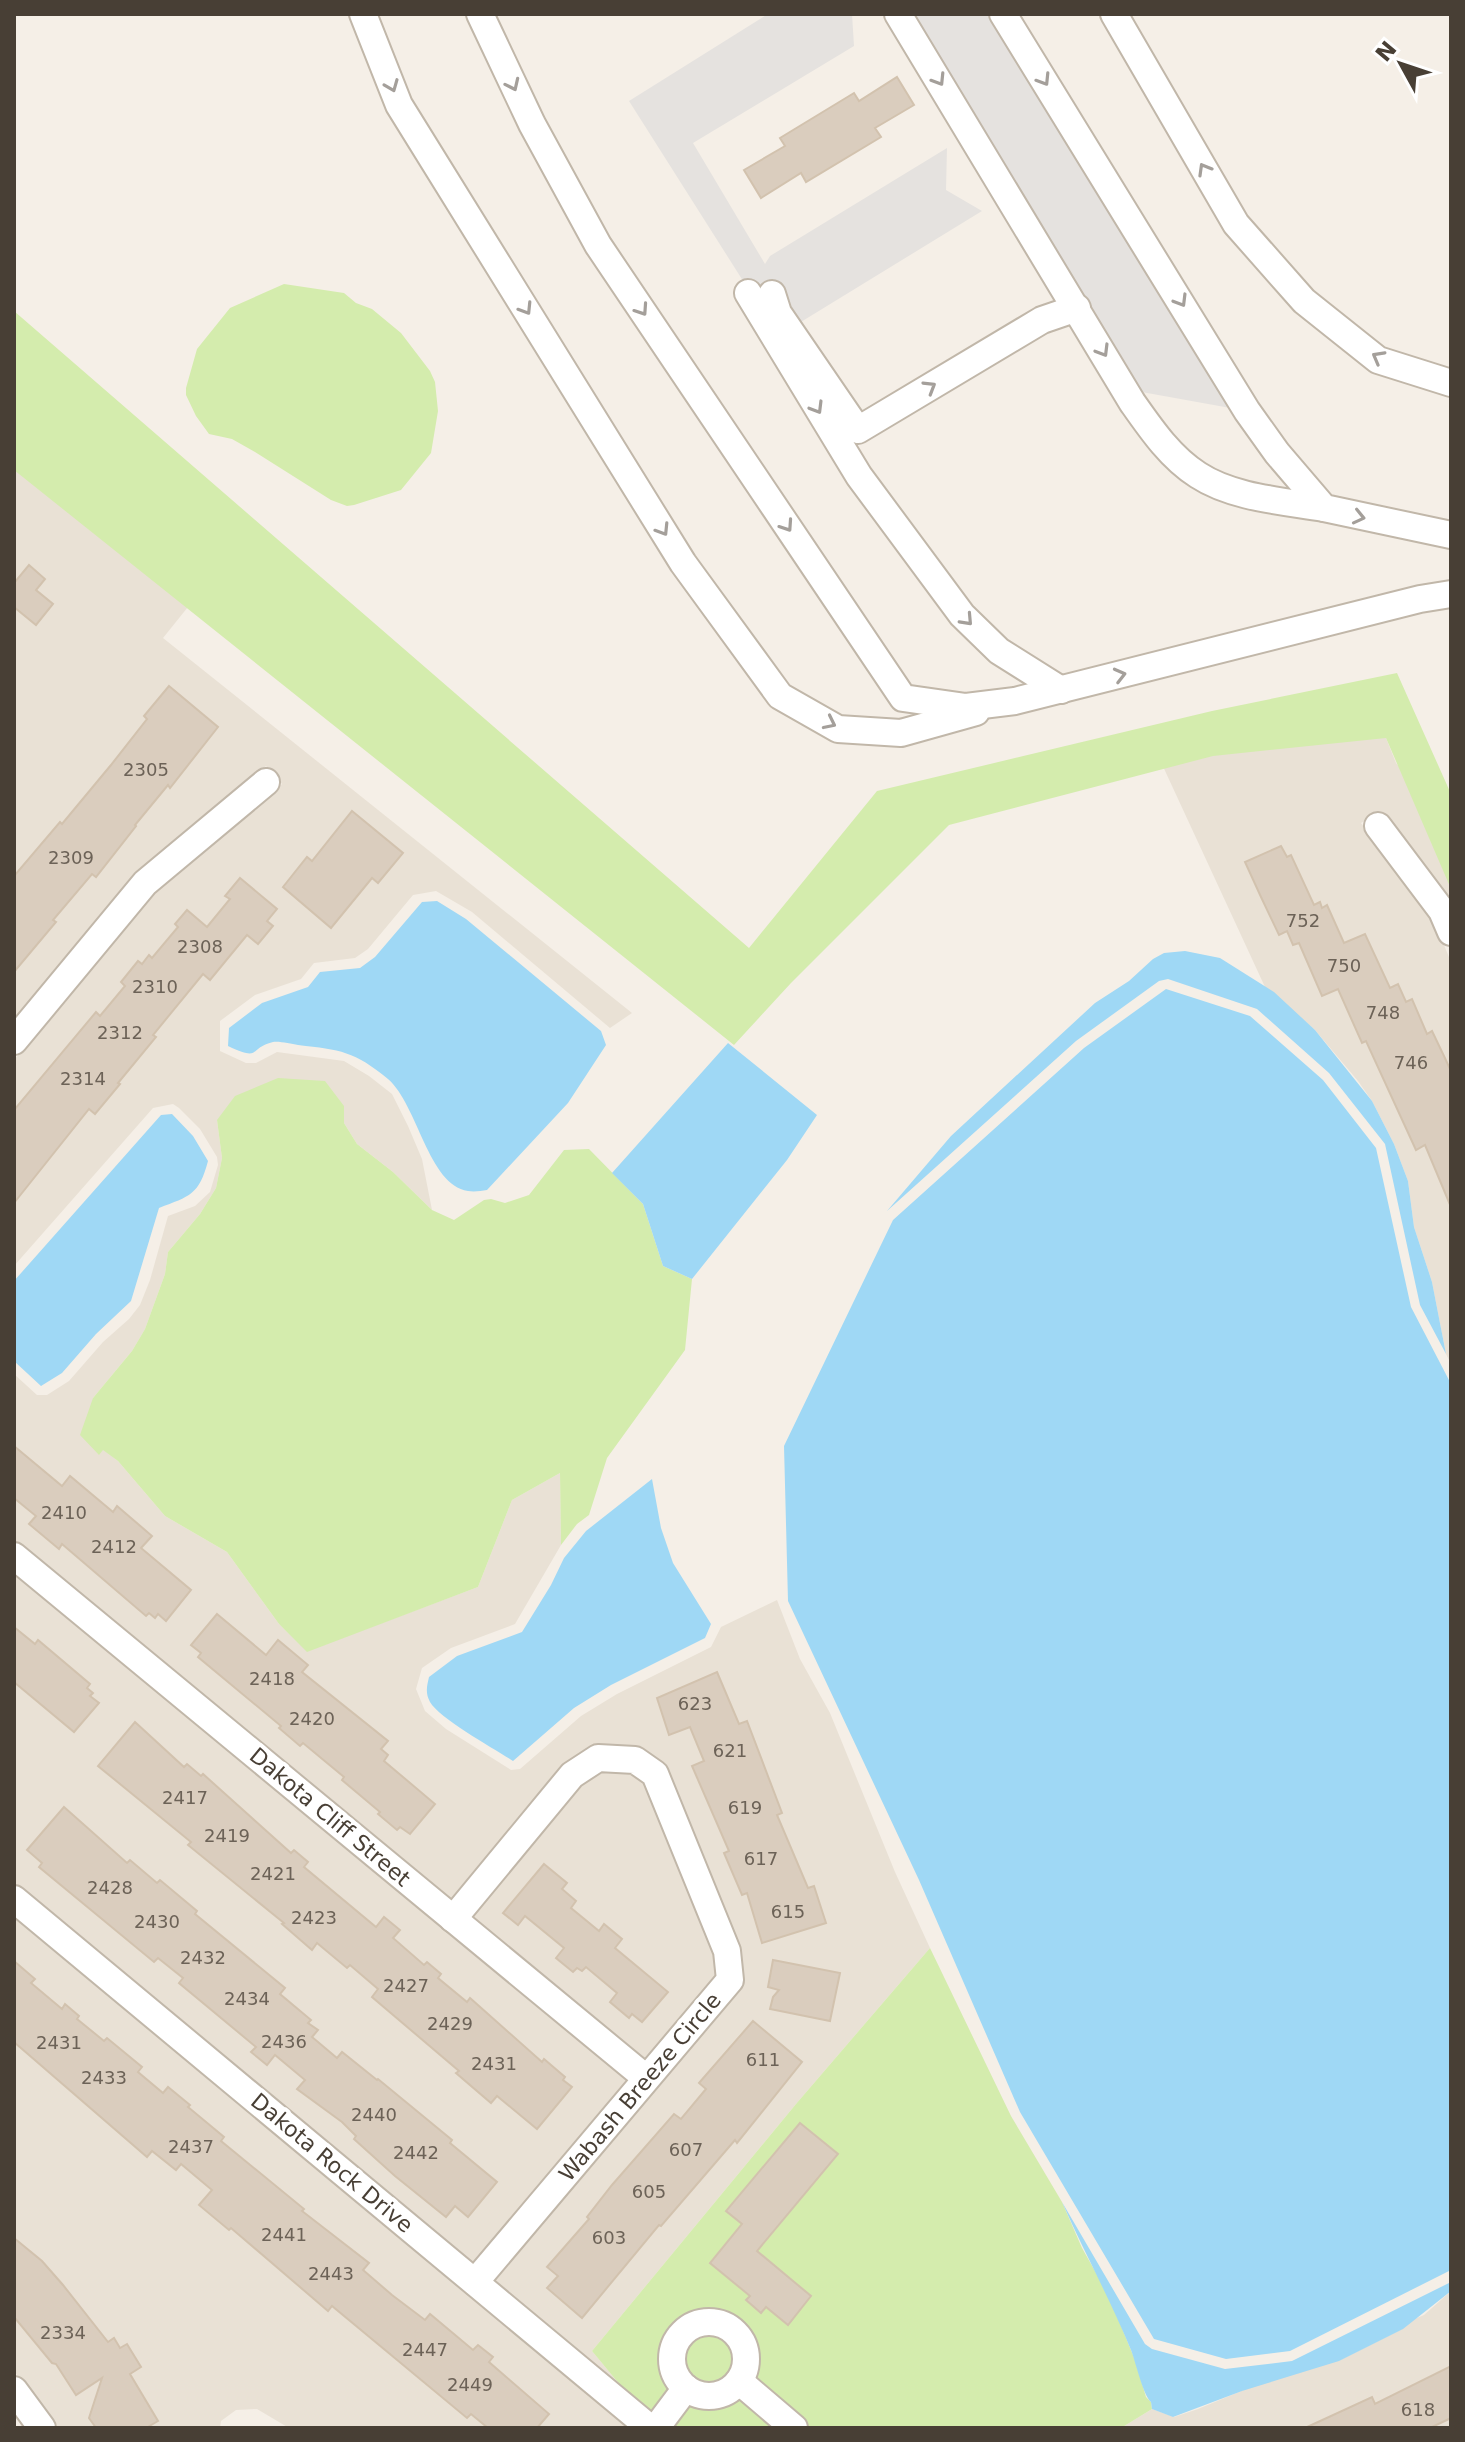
<svg xmlns="http://www.w3.org/2000/svg" width="1465" height="2442" viewBox="0 0 1465 2442" font-family="'DejaVu Sans',sans-serif">
<style>
.residential{fill:#e9e1d5}
.green{fill:#d4ecad}
.parking{fill:#e5e2df}
.water{fill:#9fd8f5}
.building{fill:#dacdbe;stroke:#d2c2ae;stroke-width:2}
.lines{fill:none;stroke-linecap:round;stroke-linejoin:round}
.minor-casing{stroke:#c1b7a9;stroke-width:30}
.minor{stroke:#fff;stroke-width:26}
.oneway{stroke:#a49f9a}
.labels{text-anchor:middle;dominant-baseline:central;stroke-width:8;stroke-linejoin:round;paint-order:stroke}
.number-label{font-size:18px;fill:#6c6257}
.street-label{font-size:22px;fill:#483f35;stroke:#fff}
</style>
<rect width="100%" height="100%" fill="#f5efe7"/>
<g class="residential">
<path d="M14,469L192,602L163,638L632,1013L610,1028L472,912L436,891L413,895L368,949L355,958L314,963L301,979L255,995L220,1021V1051L246,1063H256L277,1052L344,1061L369,1076L392,1094L408,1126L422,1159L432,1210L393,1172L357,1144L344,1123V1106L217,1120L222,1158L216,1188L200,1214L168,1252L165,1274L145,1329L132,1351L93,1398L99,1454L103,1449L118,1461L165,1516L227,1552L279,1624L307,1651L478,1587L512,1500L560,1473L561,1545L515,1624L451,1648L422,1668L416,1689L425,1711L446,1729L511,1770L520,1769L581,1716L617,1694L711,1647L721,1627L777,1600L800,1659L830,1713L895,1872L930,1948L796,2104L592,2351L630,2397L491,2281L739,1988L666,1770L598,1746L450,1903L14,1542V1374L37,1395H47L69,1381L103,1342L129,1319L140,1305L150,1280L168,1216L195,1206L210,1192L218,1165L217,1157L200,1129L179,1108L173,1104L153,1108L14,1266V1060L154,892L282,784L266,766L136,875L14,1022Z"/>
<path d="M1380,723L1396,763L1416,786L1451,871V905L1380,811L1361,823L1432,916L1451,962V1364L1446,1354L1432,1282L1414,1227L1408,1181L1394,1144L1372,1101L1358,1081L1315,1030L1265,987L1154,747Z"/>
<path d="M14,1571L629,2079L472,2265L14,1885Z"/>
<path d="M603,1770L632,1772L646,1780L715,1953L718,1976L643,2062L469,1919L580,1784Z"/>
<path d="M14,1914L633,2428H289L257,2409L236,2410L221,2421L220,2428H56L14,2371Z"/>
<path d="M1451,2291V2428H1121L1152,2409L1174,2417L1198,2409L1424,2315Z"/>
</g>
<g class="green">
<path d="M284,284L344,293L356,303L372,309L401,333L430,371L435,382L438,411L431,453L401,490L354,505L347,506L331,500L255,452L232,439L209,434L196,416L186,395V388L197,349L230,308Z"/>
<path d="M14,311L749,948L877,791L1212,711L1397,673L1451,794V889L1386,738L1213,756L949,825L791,983L734,1045L14,470Z"/>
<path d="M278,1078L325,1081L344,1106V1123L357,1144L393,1172L432,1210L454,1220L484,1200L491,1199L505,1203L529,1195L564,1150L589,1149L643,1204L663,1266L692,1279L685,1350L607,1458L589,1515L577,1524L561,1545L560,1473L512,1500L478,1587L307,1652L279,1624L227,1552L165,1516L118,1461L103,1450L99,1455L80,1435L93,1398L132,1351L145,1329L165,1274L168,1252L200,1214L216,1188L222,1158L217,1120L235,1096Z"/>
<path d="M930,1948L1011,2116L1062,2202L1082,2248L1108,2294L1135,2360L1146,2397L1151,2402L1152,2409L1121,2428H667L630,2397L592,2351L796,2104Z"/>
</g>
<g class="parking">
<path d="M768,14H852L854,46L693,143L765,264L770,256L947,148L946,190L982,211L778,336L629,101Z"/>
<path d="M898,14H1003L1247,411L1125,389Z"/>
</g>
<g class="water">
<path d="M437,901L466,919L601,1031L606,1045L568,1103L487,1190C481,1191 474,1192 468,1191C428,1185 418,1105 388,1079C354,1051 341,1050 298,1045C291,1044 280,1041 273,1042C248,1048 262,1062 228,1046L229,1028L262,1003L308,987L320,972L360,968L375,957L422,902Z"/>
<path d="M1185,951L1220,958L1274,992L1315,1030L1372,1101L1394,1144L1408,1181L1414,1227L1432,1282L1446,1354L1420,1305L1385,1144L1329,1073L1257,1009L1168,979L1159,981L1076,1041L887,1211L951,1136L1095,1003L1129,981L1153,959L1164,953Z"/>
<path d="M1166,989L1250,1016L1323,1080L1376,1148L1411,1307L1451,1384V2270L1290,2351L1226,2359L1154,2339L1020,2112L919,1880L788,1601L784,1446L893,1220L1084,1048Z"/>
<path d="M728,1043L817,1115L787,1160L692,1279L663,1266L643,1204L612,1173Z"/>
<path d="M172,1114L193,1136L208,1161C199,1195 190,1196 159,1208L131,1301L96,1334L62,1373L41,1386L14,1361V1281L161,1115Z"/>
<path d="M652,1479L661,1528L673,1563L711,1624L705,1638L611,1685L574,1708L513,1761C495,1749 440,1719 430,1702C425,1693 427,1686 429,1677L457,1656L522,1632L551,1585L564,1558L586,1531Z"/>
<path d="M1062,2202L1145,2344L1152,2349L1225,2369L1292,2361L1451,2282V2291L1403,2329L1339,2361L1242,2391L1173,2417L1152,2409L1151,2402C1143,2395 1136,2363 1131,2350C1110,2299 1084,2252 1062,2202Z"/>
</g>
<g class="building">
<path d="M897,77L914,105L875,128L881,137L806,182L801,173L761,198L744,170L785,146L780,138L854,93L859,101Z"/>
<path d="M29,565L45,579L36,590L53,604L36,625L14,607V583Z"/>
<path d="M169,686L218,727L170,788L168,785L135,825L136,826L96,877L92,874L53,920L56,922L14,972V876L60,822L62,824L111,765L147,719L144,716Z"/>
<path d="M352,811L403,853L378,883L372,878L331,928L283,887L307,857L312,861Z"/>
<path d="M1281,846L1287,857L1291,855L1314,905L1320,902L1322,908L1327,905L1344,943L1365,934L1390,988L1398,984L1406,1002L1412,999L1427,1034L1432,1031L1443,1054L1451,1071V1207L1425,1145L1416,1150L1366,1041L1362,1043L1338,989L1322,996L1299,943L1293,945L1287,931L1279,935L1261,897L1245,862Z"/>
<path d="M240,878L277,909L267,921L273,926L258,944L247,935L210,980L203,974L153,1035L156,1037L118,1083L120,1084L95,1114L89,1109L14,1203V1110L96,1012L100,1016L125,986L121,982L138,961L142,964L149,955L152,958L178,927L175,924L187,910L207,927L230,899L225,896Z"/>
<path d="M14,1446L62,1486L70,1476L113,1512L117,1506L152,1536L141,1548L191,1590L166,1621L158,1614L155,1618L149,1613L146,1616L62,1544L59,1549L29,1524L36,1516L14,1498Z"/>
<path d="M217,1614L266,1655L278,1640L308,1665L302,1672L388,1741L381,1749L388,1755L384,1761L435,1804L410,1834L400,1827L397,1830L378,1814L380,1812L342,1780L344,1777L303,1743L300,1746L279,1728L281,1726L198,1657L201,1653L191,1645Z"/>
<path d="M14,1627L35,1644L38,1640L90,1684L87,1688L93,1693L90,1696L99,1703L74,1732L14,1682Z"/>
<path d="M717,1672L739,1724L747,1721L782,1813L777,1815L808,1888L814,1886L826,1923L762,1943L747,1893L742,1895L724,1853L729,1851L692,1766L704,1761L690,1727L669,1735L657,1698Z"/>
<path d="M135,1722L184,1767L187,1764L201,1776L203,1774L291,1853L294,1850L308,1862L304,1867L376,1927L384,1917L400,1930L393,1938L424,1965L427,1962L441,1974L438,1978L467,2002L470,1998L542,2062L544,2059L565,2077L563,2080L572,2087L537,2129L497,2096L491,2103L456,2073L459,2071L372,1997L378,1989L350,1965L347,1968L317,1943L312,1950L282,1924L284,1923L188,1845L191,1842L98,1766Z"/>
<path d="M64,1807L127,1863L130,1860L157,1883L160,1880L197,1911L195,1914L285,1988L280,1994L311,2020L308,2023L318,2030L312,2037L337,2058L342,2052L377,2080L378,2079L452,2140L450,2143L497,2182L468,2217L455,2206L446,2217L395,2176L354,2139L356,2136L342,2122L297,2089L305,2080L275,2055L267,2065L251,2052L256,2047L179,1983L183,1978L158,1958L154,1962L39,1867L42,1863L27,1850Z"/>
<path d="M544,1864L567,1883L562,1889L576,1901L571,1908L599,1931L604,1924L622,1939L615,1948L668,1992L642,2022L632,2014L629,2018L610,2002L617,1993L586,1967L582,1971L577,1968L573,1972L556,1958L564,1948L525,1916L518,1925L503,1913Z"/>
<path d="M773,1960L840,1973L830,2021L770,2009L773,1997L779,1990L768,1987Z"/>
<path d="M14,1961L35,1979L31,1983L62,2009L65,2004L79,2016L77,2019L104,2041L107,2038L142,2067L138,2072L163,2093L168,2087L190,2105L188,2107L224,2137L221,2141L304,2209L302,2211L369,2263L363,2270L392,2295L425,2320L430,2314L473,2350L478,2345L493,2357L489,2362L549,2414L537,2428H488L471,2414L467,2418L332,2306L328,2311L231,2228L229,2230L199,2205L212,2190L181,2164L176,2170L152,2151L147,2157L14,2042Z"/>
<path d="M753,2021L802,2062L737,2143L735,2140L661,2226L659,2225L582,2318L547,2288L558,2276L547,2267L589,2219L587,2217L612,2185L674,2114L681,2119L706,2089L699,2083Z"/>
<path d="M800,2123L838,2154L757,2251L811,2296L788,2325L766,2307L761,2313L746,2300L750,2296L710,2263L742,2224L726,2211Z"/>
<path d="M14,2238L42,2261L63,2285L108,2342L114,2338L120,2348L127,2344L141,2367L130,2374L158,2421L146,2428H96L94,2425L89,2418L102,2378L76,2395L56,2364L52,2363L14,2317Z"/>
<path d="M1451,2366V2418L1430,2428H1305L1372,2397L1375,2404Z"/>
</g>
<g class="lines">
<g class="minor-casing">
<g id="minor">
<path d="M363,14L399,105L683,563L780,696L838,729L901,733L976,712"/>
<path d="M480,14L532,124L598,245L903,698L966,707L1015,701L1420,599L1451,594"/>
<path d="M898,14L1132,402C1151,429 1170,457 1198,475C1233,498 1284,501 1324,508"/>
<path d="M1003,14L1247,411L1277,453L1324,508L1451,535"/>
<path d="M1114,14L1236,224L1304,301L1378,360L1451,383"/>
<path d="M748,293L859,476L962,615L999,651L1061,690"/>
<path d="M772,294L778,313L858,430L1042,320L1077,308"/>
<path d="M1378,826L1442,911L1451,932"/>
<path d="M14,1041L145,883L266,782"/>
<path d="M14,1556L646,2078"/>
<path d="M14,1899L650,2428"/>
<path d="M453,1919L572,1775L598,1758L635,1760L655,1774L727,1951L730,1980L475,2282"/>
<circle cx="709" cy="2359" r="37"/>
<path d="M739,2381L794,2428"/>
<path d="M14,2390L42,2428"/>
<path d="M656,2428L686,2388"/>
</g>
</g>
<use href="#minor" class="minor"/>
</g>
<defs><path id="oneway-chevron" d="M-2-3.5L2.5 0L-2 3.5" fill="none" stroke-width="1.6" stroke-linecap="round" stroke-linejoin="round" transform="scale(2)"/></defs>
<g class="oneway">
<use href="#oneway-chevron" transform="translate(939 80) rotate(58)"/>
<use href="#oneway-chevron" transform="translate(1044 80) rotate(58)"/>
<use href="#oneway-chevron" transform="translate(513 85) rotate(65)"/>
<use href="#oneway-chevron" transform="translate(392 86) rotate(68)"/>
<use href="#oneway-chevron" transform="translate(1204 169) rotate(-120)"/>
<use href="#oneway-chevron" transform="translate(1181 301) rotate(59)"/>
<use href="#oneway-chevron" transform="translate(526 309) rotate(58)"/>
<use href="#oneway-chevron" transform="translate(642 310) rotate(56)"/>
<use href="#oneway-chevron" transform="translate(1103 351) rotate(59)"/>
<use href="#oneway-chevron" transform="translate(1378 357) rotate(-151)"/>
<use href="#oneway-chevron" transform="translate(930 387) rotate(-31)"/>
<use href="#oneway-chevron" transform="translate(817 408) rotate(59)"/>
<use href="#oneway-chevron" transform="translate(1359 517) rotate(13)"/>
<use href="#oneway-chevron" transform="translate(787 526) rotate(56)"/>
<use href="#oneway-chevron" transform="translate(663 530) rotate(58)"/>
<use href="#oneway-chevron" transform="translate(967 620) rotate(47)"/>
<use href="#oneway-chevron" transform="translate(1120 675) rotate(-14)"/>
<use href="#oneway-chevron" transform="translate(830 723) rotate(26)"/>
</g>
<g class="labels">
<g class="number-label">
<text x="146" y="769">2305</text>
<text x="71" y="857">2309</text>
<text x="1303" y="920">752</text>
<text x="200" y="946">2308</text>
<text x="1344" y="965">750</text>
<text x="155" y="986">2310</text>
<text x="1383" y="1012">748</text>
<text x="120" y="1032">2312</text>
<text x="1411" y="1062">746</text>
<text x="83" y="1078">2314</text>
<text x="64" y="1512">2410</text>
<text x="114" y="1546">2412</text>
<text x="272" y="1678">2418</text>
<text x="695" y="1703">623</text>
<text x="312" y="1718">2420</text>
<text x="730" y="1750">621</text>
<text x="185" y="1797">2417</text>
<text x="745" y="1807">619</text>
<text x="227" y="1835">2419</text>
<text x="761" y="1858">617</text>
<text x="273" y="1873">2421</text>
<text x="110" y="1887">2428</text>
<text x="788" y="1911">615</text>
<text x="314" y="1917">2423</text>
<text x="157" y="1921">2430</text>
<text x="203" y="1957">2432</text>
<text x="406" y="1985">2427</text>
<text x="247" y="1998">2434</text>
<text x="450" y="2023">2429</text>
<text x="284" y="2041">2436</text>
<text x="59" y="2042">2431</text>
<text x="763" y="2059">611</text>
<text x="494" y="2063">2431</text>
<text x="104" y="2077">2433</text>
<text x="374" y="2114">2440</text>
<text x="191" y="2146">2437</text>
<text x="686" y="2149">607</text>
<text x="416" y="2152">2442</text>
<text x="649" y="2191">605</text>
<text x="284" y="2234">2441</text>
<text x="609" y="2237">603</text>
<text x="331" y="2273">2443</text>
<text x="63" y="2332">2334</text>
<text x="425" y="2349">2447</text>
<text x="470" y="2384">2449</text>
<text x="1418" y="2409">618</text>
</g>
<g class="street-label">
<text transform="translate(330 1817) rotate(40)">Dakota Cliff Street</text>
<text transform="translate(640 2087) rotate(-50)">Wabash Breeze Circle</text>
<text transform="translate(332 2163) rotate(40)">Dakota Rock Drive</text>
</g>
</g>
<rect width="1465" height="2442" fill="none" stroke="#483f35" stroke-width="32"/>
<g transform="translate(1401 64) rotate(310)" stroke="#ffffff" stroke-width="6" paint-order="stroke">
<path d="M0-6L14 30L0 20L-14 30Z" fill="#483f35"/>
<text y="-12" font-size="22" font-weight="bold" text-anchor="middle" fill="#483f35">N</text>
</g>
</svg>
